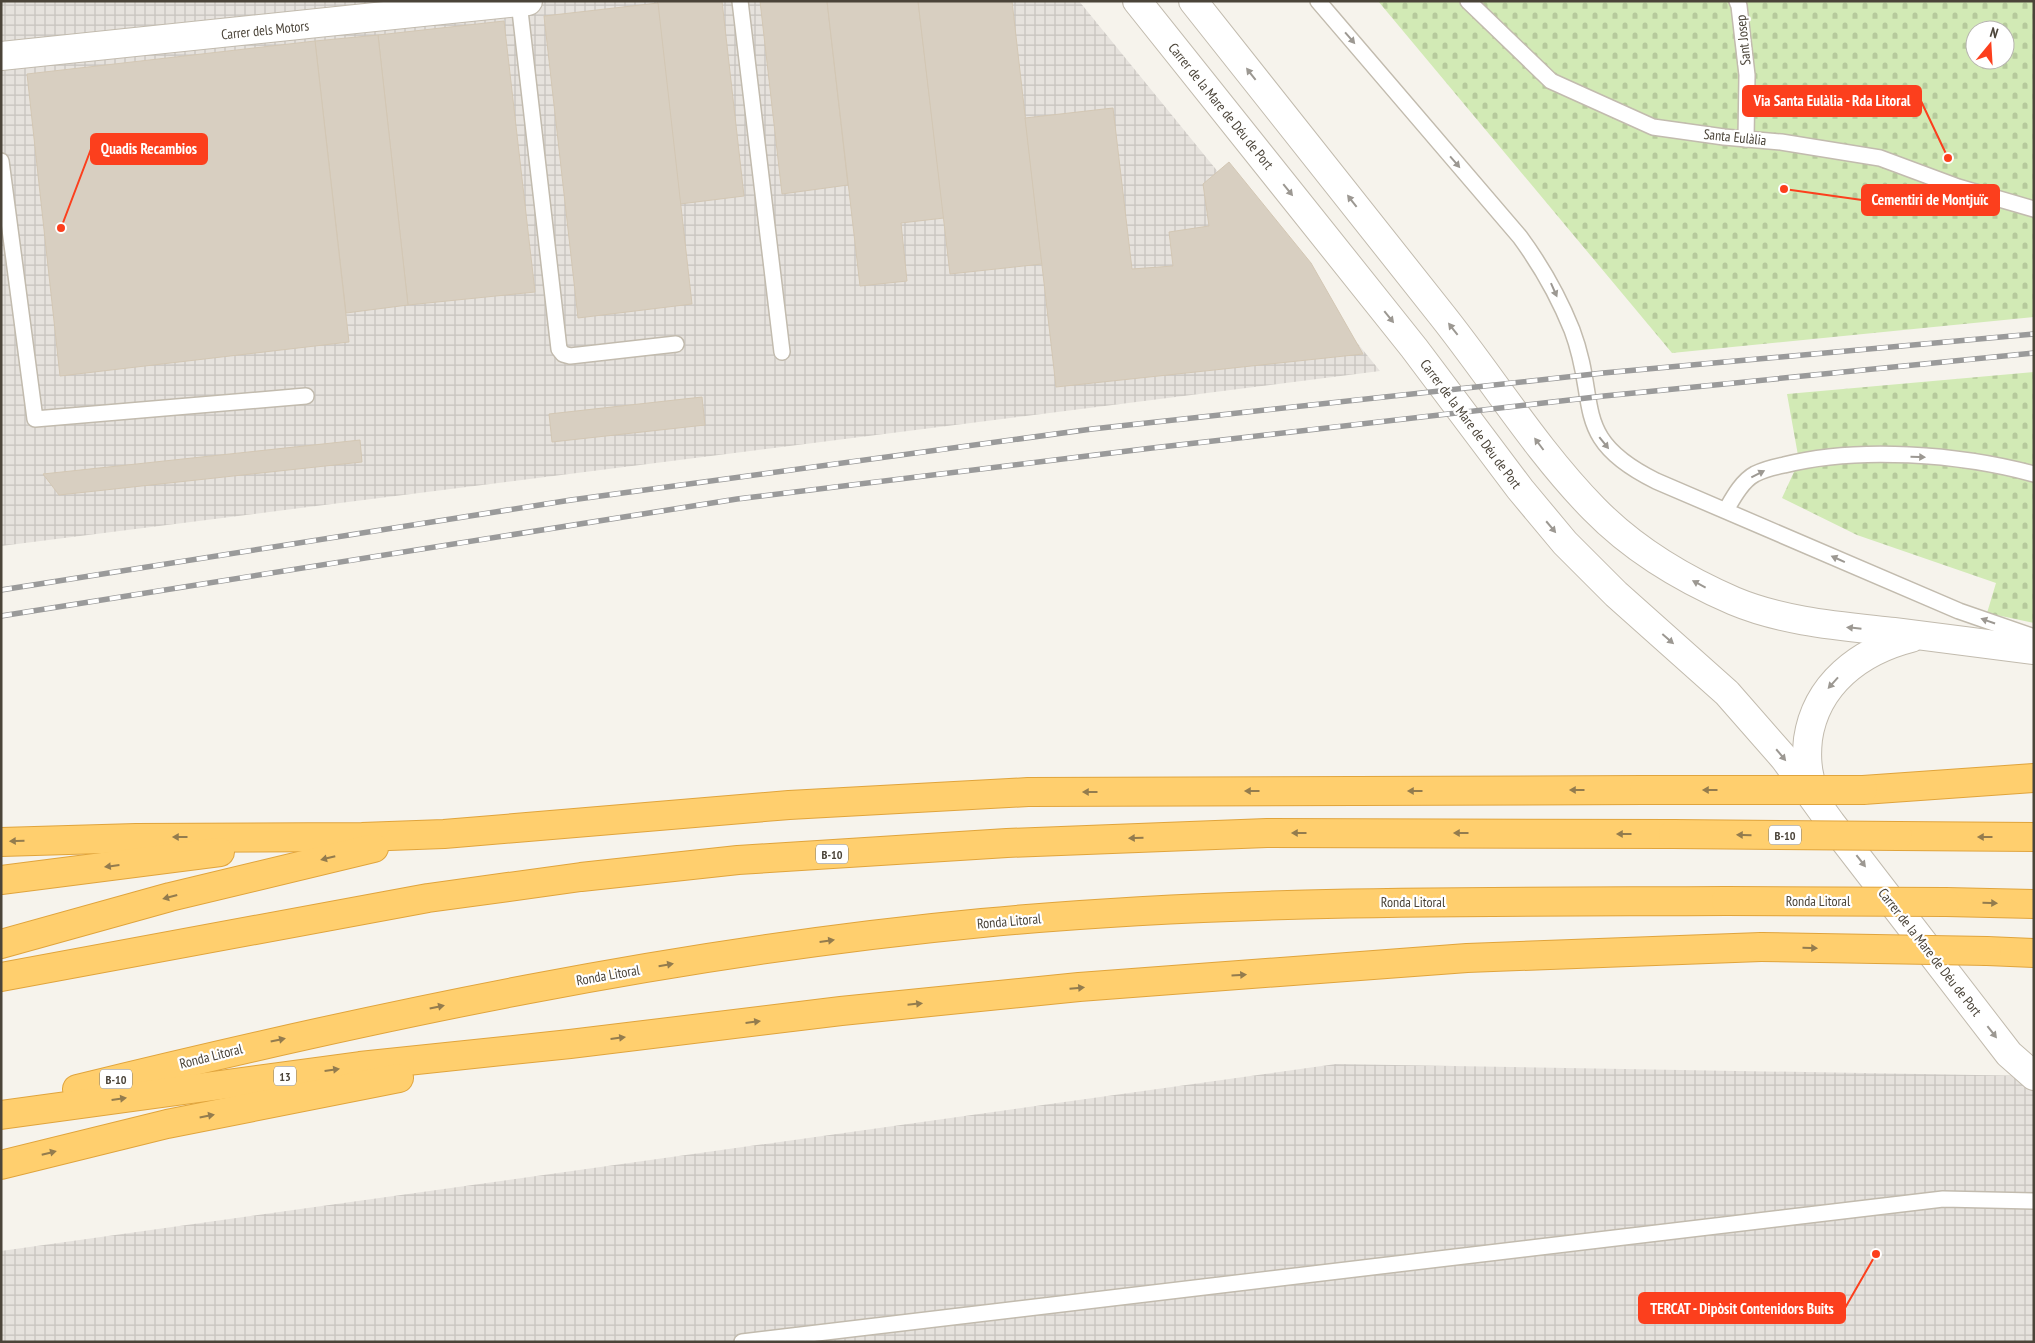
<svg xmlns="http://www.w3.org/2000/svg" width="2035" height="1343" viewBox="0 0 2035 1343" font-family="'PT Sans Narrow',sans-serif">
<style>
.industrial{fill:url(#industrial-grid)}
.cemetery{fill:url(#cemetery-stones);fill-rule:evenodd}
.building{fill:#d8cfc1;stroke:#d3c7b4}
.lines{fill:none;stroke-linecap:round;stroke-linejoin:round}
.lane-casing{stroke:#c2bbae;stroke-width:18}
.street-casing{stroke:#c2bbae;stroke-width:30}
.highway-casing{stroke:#e0a43c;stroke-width:30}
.lane{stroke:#fff;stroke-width:15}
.street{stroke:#fff;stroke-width:28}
.highway{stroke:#ffcf6e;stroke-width:28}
.rail-casing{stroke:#9a9a9a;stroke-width:5.5}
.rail{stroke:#fff;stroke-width:4;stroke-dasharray:11;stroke-linecap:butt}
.highway-bridge-casing{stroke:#e0a43c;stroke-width:30;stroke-linecap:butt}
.highway-bridge{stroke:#ffcf6e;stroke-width:28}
.oneway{fill:#9c9892}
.oneway2{fill:#937c4e}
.labels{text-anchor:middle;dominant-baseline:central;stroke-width:4.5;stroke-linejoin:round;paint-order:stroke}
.shield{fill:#fff;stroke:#817c74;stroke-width:1}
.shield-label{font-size:12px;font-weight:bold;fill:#4b4439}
.street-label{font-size:14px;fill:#4b4439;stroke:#fff}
.leader{fill:none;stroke:#fc3f1d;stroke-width:2}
.callout-dot{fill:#fc3f1d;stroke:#fff;stroke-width:2}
.callout{fill:#fc3f1d;stroke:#fc3f1d;stroke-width:2}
.callout-label{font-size:15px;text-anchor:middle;font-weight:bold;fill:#fff}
</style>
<defs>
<pattern id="industrial-grid" width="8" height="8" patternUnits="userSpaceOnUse" patternTransform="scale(1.25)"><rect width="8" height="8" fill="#e6e2dd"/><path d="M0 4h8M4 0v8" fill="none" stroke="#c7c3be"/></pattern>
<pattern id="cemetery-stones" width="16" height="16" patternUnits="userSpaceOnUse" patternTransform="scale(1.25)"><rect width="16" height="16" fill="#d2eab5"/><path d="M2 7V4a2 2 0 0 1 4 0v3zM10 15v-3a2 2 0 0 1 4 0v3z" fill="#b6ca9c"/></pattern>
</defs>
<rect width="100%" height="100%" fill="#f6f3ec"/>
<g class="industrial">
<path d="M1,1H1079L1380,371L1,546Z"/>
<path d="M1336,1064L2034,1076V1342H1V1251Z"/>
</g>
<g class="cemetery">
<path d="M1378,1H2034V317L1672,353ZM1975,30H2005V60H1975Z"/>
<path d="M2034,372V623L1987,613L1996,583L1857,535L1782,498L1799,461L1787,394Z"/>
</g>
<g class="building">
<path d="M657,1H722L744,196L680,204Z"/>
<path d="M760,1H827L848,185L782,194Z"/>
<path d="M827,1H918L944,218L901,223L907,281L860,286Z"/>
<path d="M918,1H1012L1042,264L950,274Z"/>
<path d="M658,3L692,304L578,318L544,16Z"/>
<path d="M504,21L535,292L408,305L378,35Z"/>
<path d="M378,35L408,305L346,313L315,41Z"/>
<path d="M315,41L349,342L60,376L27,74Z"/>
<path d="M1113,108L1132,269L1173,266L1169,232L1209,226L1203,184L1229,162L1311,263L1363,354L1056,387L1025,118Z"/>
<path d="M702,397L705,425L552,442L549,414Z"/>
<path d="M360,440L362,462L59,495L43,474Z"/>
</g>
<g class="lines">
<g class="lane-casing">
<g id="lane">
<path d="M740,1L782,352"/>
<path d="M1318,1L1520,237C1542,267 1558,295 1572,330C1600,404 1569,438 1656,481L1959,611L2034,637"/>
<path d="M1468,1L1551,81L1653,127L1724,137L1781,142L1880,158L1958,187L2034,209"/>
<path d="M1737,1L1739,6L1747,75L1746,139"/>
<path d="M519,2L559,349L563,354L570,356L676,344"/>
<path d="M1,161L35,419L306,396"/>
<path d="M1726,510C1733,498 1742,481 1755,474C1763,470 1774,467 1784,465C1858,446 1960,454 2034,474"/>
<path d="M742,1342L1943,1199L2034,1201"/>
</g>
</g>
<g class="street-casing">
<g id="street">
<path d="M1137,1L1414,348L1520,489L1565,543L1616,594L1727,693L1784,758L1831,823L2009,1054L2034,1076"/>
<path d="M1193,1C1276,106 1359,210 1441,314C1492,378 1537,451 1594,509C1633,549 1683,579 1734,601C1784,622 1841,626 1894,632C1941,638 1987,644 2034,650"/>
<path d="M1,56L528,1"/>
<path d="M1815,792C1807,776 1806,757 1808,739C1816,684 1860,651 1911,638"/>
</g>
</g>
<g class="highway-casing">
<g id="highway">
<path d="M1863,790L2034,778"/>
<path d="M1898,836L2034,837"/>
<path d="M1,842L136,838L362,837L444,834L789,805L1028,792L1644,790"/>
<path d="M1,880L220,852"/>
<path d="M1946,902L2034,904"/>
<path d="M1,944L170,897L374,848"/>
<path d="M1987,951L2034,953"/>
<path d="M1,977L428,898L581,877L738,860L1007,843L1267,833L1673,834"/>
<path d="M77,1089C375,1016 676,952 982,923C1229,899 1478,902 1726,901"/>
<path d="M1,1115L360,1066L570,1044L841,1011L1079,987L1467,958L1761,947"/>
<path d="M1,1165L167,1124L399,1078"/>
</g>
</g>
<use href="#lane" class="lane"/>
<use href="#street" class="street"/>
<use href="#highway" class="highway"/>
<g class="rail-casing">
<g id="rail">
<path d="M1,590L571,500L1092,429L1603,373L2034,334"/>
<path d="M1,616L737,499L1152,448L1604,396L2034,353"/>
</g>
</g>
<use href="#rail" class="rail"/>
<g class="highway-bridge-casing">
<g id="highway-bridge">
<path d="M1644,790H1863"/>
<path d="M1673,834L1898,836"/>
<path d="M1726,901L1946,902"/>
<path d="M1761,947L1987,951"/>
</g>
</g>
<use href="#highway-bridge" class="highway-bridge"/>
</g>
<defs><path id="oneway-solid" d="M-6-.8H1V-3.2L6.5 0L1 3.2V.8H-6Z" transform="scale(1.25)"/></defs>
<g class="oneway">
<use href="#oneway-solid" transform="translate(1350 38) rotate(49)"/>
<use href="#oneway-solid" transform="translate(1251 74) rotate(-128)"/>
<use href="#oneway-solid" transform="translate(1455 162) rotate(49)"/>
<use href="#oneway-solid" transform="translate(1288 190) rotate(51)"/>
<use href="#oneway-solid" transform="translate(1352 201) rotate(-128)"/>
<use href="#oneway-solid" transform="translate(1554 290) rotate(66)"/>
<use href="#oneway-solid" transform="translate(1389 317) rotate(51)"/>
<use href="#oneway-solid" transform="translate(1453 329) rotate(-128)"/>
<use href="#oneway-solid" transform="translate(1604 443) rotate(51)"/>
<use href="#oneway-solid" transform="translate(1539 444) rotate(-127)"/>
<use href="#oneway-solid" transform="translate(1918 457) rotate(2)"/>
<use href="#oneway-solid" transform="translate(1758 474) rotate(-27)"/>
<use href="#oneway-solid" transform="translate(1551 527) rotate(50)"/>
<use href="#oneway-solid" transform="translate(1838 559) rotate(-156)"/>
<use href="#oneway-solid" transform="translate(1699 584) rotate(-152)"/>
<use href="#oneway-solid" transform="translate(1988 621) rotate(-161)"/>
<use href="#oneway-solid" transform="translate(1854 628) rotate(-174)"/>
<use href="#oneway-solid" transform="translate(1668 639) rotate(41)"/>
<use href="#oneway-solid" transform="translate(1833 683) rotate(132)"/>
<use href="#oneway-solid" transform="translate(1781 755) rotate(50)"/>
<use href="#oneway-solid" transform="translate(1861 861) rotate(52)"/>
<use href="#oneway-solid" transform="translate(1992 1032) rotate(52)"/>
</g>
<g class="oneway2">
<use href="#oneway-solid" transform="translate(1577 790) rotate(180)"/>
<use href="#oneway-solid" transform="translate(1710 790) rotate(180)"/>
<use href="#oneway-solid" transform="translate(1252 791) rotate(180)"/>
<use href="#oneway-solid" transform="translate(1415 791) rotate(180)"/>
<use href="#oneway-solid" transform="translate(1090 792) rotate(180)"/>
<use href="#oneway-solid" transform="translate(1299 833) rotate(-180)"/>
<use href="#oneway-solid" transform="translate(1461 833) rotate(-180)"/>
<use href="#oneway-solid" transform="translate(1624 834) rotate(-180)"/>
<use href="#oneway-solid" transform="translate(1744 835) rotate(-179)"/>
<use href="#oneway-solid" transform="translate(180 837) rotate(180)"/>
<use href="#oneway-solid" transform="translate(1985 837) rotate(-180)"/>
<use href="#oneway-solid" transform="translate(1136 838) rotate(178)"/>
<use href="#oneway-solid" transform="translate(17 841) rotate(178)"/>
<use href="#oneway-solid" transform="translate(328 858) rotate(166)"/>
<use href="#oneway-solid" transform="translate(112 866) rotate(173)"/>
<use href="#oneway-solid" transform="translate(170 897) rotate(165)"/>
<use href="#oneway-solid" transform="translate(1990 903) rotate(1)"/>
<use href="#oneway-solid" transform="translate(827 941) rotate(-8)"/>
<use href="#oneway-solid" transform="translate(1810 948) rotate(1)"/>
<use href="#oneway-solid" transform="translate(666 965) rotate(-10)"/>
<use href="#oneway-solid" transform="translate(1239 975) rotate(-4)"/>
<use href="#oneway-solid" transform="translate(1077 988) rotate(-5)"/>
<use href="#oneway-solid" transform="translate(915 1004) rotate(-6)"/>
<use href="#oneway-solid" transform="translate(437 1007) rotate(-12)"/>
<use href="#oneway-solid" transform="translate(753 1022) rotate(-7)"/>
<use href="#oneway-solid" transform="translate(618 1038) rotate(-7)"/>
<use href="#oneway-solid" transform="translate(278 1040) rotate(-12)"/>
<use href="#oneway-solid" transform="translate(332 1070) rotate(-8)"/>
<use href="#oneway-solid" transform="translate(119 1099) rotate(-8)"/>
<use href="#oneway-solid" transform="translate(207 1116) rotate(-11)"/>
<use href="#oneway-solid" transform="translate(49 1153) rotate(-14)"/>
</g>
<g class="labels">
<g class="shield">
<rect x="1769" y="825.5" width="32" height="19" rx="4"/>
<rect x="816" y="844.5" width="32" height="19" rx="4"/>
<rect x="274" y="1066.5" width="22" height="19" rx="4"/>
<rect x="100" y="1069.5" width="32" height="19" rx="4"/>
</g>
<g class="shield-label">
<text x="1785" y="835">B-10</text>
<text x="832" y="854">B-10</text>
<text x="285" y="1076">13</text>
<text x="116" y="1079">B-10</text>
</g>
<g class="street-label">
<text transform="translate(265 30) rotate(-6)">Carrer dels Motors</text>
<text transform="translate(1743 40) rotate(-96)">Sant Josep</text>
<text transform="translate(1221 106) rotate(51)">Carrer de la Mare de Déu de Port</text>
<text transform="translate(1735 137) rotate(6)">Santa Eulàlia</text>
<text transform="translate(1471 424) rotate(53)">Carrer de la Mare de Déu de Port</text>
<text x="1818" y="901">Ronda Litoral</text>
<text x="1413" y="902">Ronda Litoral</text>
<text transform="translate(1009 921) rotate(-5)">Ronda Litoral</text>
<text transform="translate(1930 952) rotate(52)">Carrer de la Mare de Déu de Port</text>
<text transform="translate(608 975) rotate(-10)">Ronda Litoral</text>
<text transform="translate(211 1056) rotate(-14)">Ronda Litoral</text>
</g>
</g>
<path class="leader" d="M1948 158L1921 101M61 228L91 149M1784 189L1862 200M1876 1254L1845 1308"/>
<g class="callout-dot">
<circle cx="1948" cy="158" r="5"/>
<circle cx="61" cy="228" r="5"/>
<circle cx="1784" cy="189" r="5"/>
<circle cx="1876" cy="1254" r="5"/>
</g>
<g class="callout">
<rect x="1743" y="86" width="178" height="30" rx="5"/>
<rect x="91" y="134" width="116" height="30" rx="5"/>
<rect x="1862" y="185" width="137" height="30" rx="5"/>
<rect x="1639" y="1293" width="206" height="30" rx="5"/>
</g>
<g class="callout-label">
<text x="1832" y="106">Via Santa Eulàlia - Rda Litoral</text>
<text x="149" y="154">Quadis Recambios</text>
<text x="1930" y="205">Cementiri de Montjuïc</text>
<text x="1742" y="1314">TERCAT - Dipòsit Contenidors Buits</text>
</g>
<rect width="2035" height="1343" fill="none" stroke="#4b4439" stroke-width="5"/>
<g transform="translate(1990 45) rotate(18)"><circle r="24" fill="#ffffff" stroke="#b7b4b0"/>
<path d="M0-4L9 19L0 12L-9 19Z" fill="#fc3f1d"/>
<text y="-8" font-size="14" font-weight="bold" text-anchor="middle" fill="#4b4439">N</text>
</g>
</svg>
